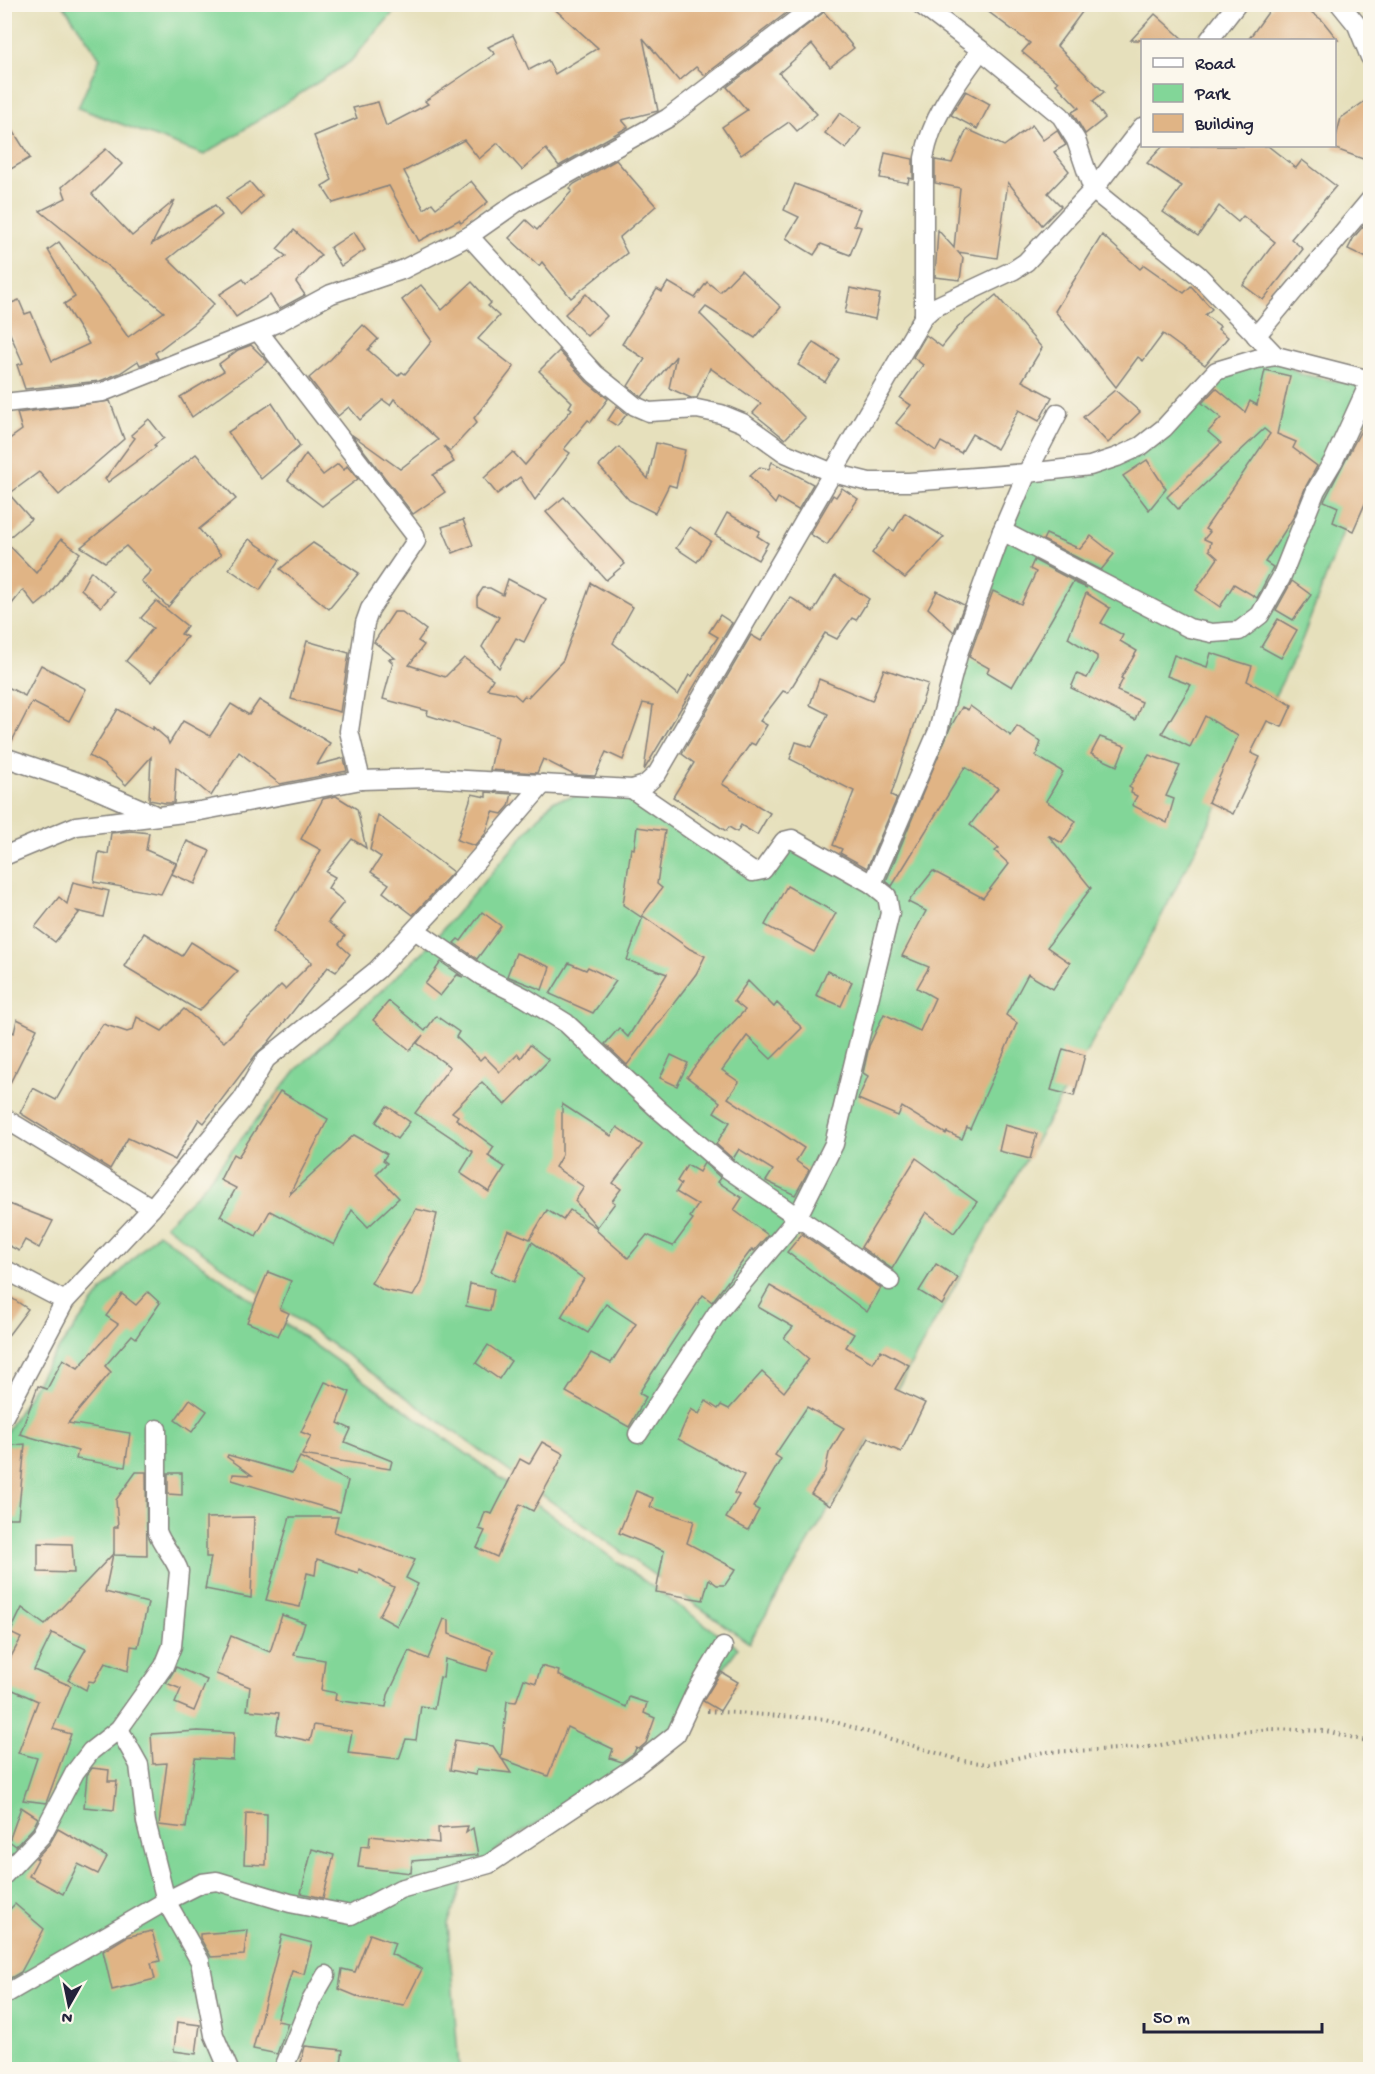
<svg xmlns="http://www.w3.org/2000/svg" width="1375" height="2074" viewBox="0 0 1375 2074" font-family="'Gochi Hand',sans-serif">
<style>
.green{fill:#82d698;stroke:#527c6a;stroke-width:1.5}
.building{fill:#e0b485}
.lines{fill:none;stroke-linecap:round;stroke-linejoin:round}
.street-casing{stroke:#84817c;stroke-width:21}
.path{stroke:#84817c;stroke-width:4;stroke-dasharray:1.5 4.5;stroke-linecap:butt}
.street{stroke:#fff;stroke-width:18}
</style>
<rect width="100%" height="100%" fill="#fbf7ec"/>
<filter id="ink" filterUnits="userSpaceOnUse"><feTurbulence type="fractalNoise" baseFrequency=".0167" numOctaves="2"/><feDisplacementMap in="SourceGraphic" scale="12" xChannelSelector="R" yChannelSelector="G"/><feConvolveMatrix kernelMatrix="1 2 1 2 8 2 1 2 1" color-interpolation-filters="sRGB"/></filter>
<filter id="wash" filterUnits="userSpaceOnUse"><feTurbulence type="fractalNoise" baseFrequency=".008" numOctaves="4" result="noise"/><feDisplacementMap in="SourceGraphic" scale="24" xChannelSelector="R" yChannelSelector="G"/><feGaussianBlur stdDeviation="1.35" result="paint"/><feColorMatrix in="noise" values="0 0 0 0 0 0 0 0 0 0 0 0 0 0 0 0 0 1.4 0 .05"/><feComposite in="paint" operator="in"/></filter>
<g filter="url(#wash)">
<rect width="100%" height="100%" fill="#e6e0bc"/>
<g class="green">
<path d="M63,5H400L350,62L204,155L78,108L100,58Z"/>
<path d="M1275,359L1300,374L1370,388V466L1363,479L1297,653L1146,946L847,1478L749,1643L165,1225L199,1192L297,1069L426,949L553,801L589,793L638,799L750,873L791,845L873,891L929,777L973,628L1030,475L1116,458L1216,372Z"/>
<path d="M158,1233L738,1648L693,1710L633,1763L500,1847L463,1883L448,1924L459,2069H5L4,1436L46,1366L102,1291Z"/>
</g>
<g id="blocks">
<g class="building">
<path d="M549,4H798L705,75L696,67L679,81L643,38L658,111L622,120L628,127L559,166L546,149L522,170L498,143L479,159L464,140L404,171L424,209L432,203L436,208L471,181L488,202L461,223L459,220L419,241L389,186L333,203L322,186L332,180L314,136L357,118L353,108L378,102L386,126L428,104L425,101L495,54L488,47L513,35L529,70L548,60L555,74L598,48Z"/>
<path d="M978,4H1088L1057,46L1104,92L1093,101L1105,118L1085,134L1072,112L1079,108L1056,84L1058,82L1022,52L1030,43Z"/>
<path d="M1274,4H1300L1322,20L1338,40H1248Z"/>
<path d="M824,12L854,48L830,67L812,44L779,73L817,114L797,131L789,122L741,155L722,127L747,110L727,87Z"/>
<path d="M1155,14L1184,40H1131Z"/>
<path d="M966,91L990,104L977,129L951,115Z"/>
<path d="M1371,97V162L1333,148L1341,118Z"/>
<path d="M840,113L861,128L846,149L825,133Z"/>
<path d="M4,116L30,158L4,173Z"/>
<path d="M1032,125L1043,140L1057,130L1066,145L1054,152L1069,171L1048,193L1061,206L1042,225L1008,182L997,258L958,252L963,258L960,280L935,277L938,230L954,248L960,188L935,183V160L952,163L967,129L1004,146Z"/>
<path d="M1163,146H1268L1296,168L1302,160L1336,186L1291,239L1303,249L1263,300L1243,285L1275,242L1243,216L1238,222L1219,206L1198,236L1163,212L1182,186L1147,163Z"/>
<path d="M106,149L122,164L92,194L132,236L175,200L152,244L215,205L222,215L168,259L214,304L196,322L155,353L158,358L140,365L138,361L120,373L100,381L25,389L17,365L23,363L4,320V306L19,300L25,314L31,312L52,361L89,344L64,304L75,297L48,250L59,242L128,337L164,312L40,211L66,198L62,187Z"/>
<path d="M885,153L913,159V179L909,178L908,183L880,178Z"/>
<path d="M616,160L656,206L619,238L627,253L571,298L542,262L539,266L509,238L526,220L537,230L572,191L570,188L574,184Z"/>
<path d="M250,182L262,196L241,216L226,198Z"/>
<path d="M795,184L860,209L854,225L861,227L850,255L821,244L814,255L786,238L799,217L784,210Z"/>
<path d="M1371,217V260L1348,249L1354,237Z"/>
<path d="M294,230L321,255L296,282L305,295L279,309L270,295L236,317L220,294L243,279L246,283L286,256L277,249Z"/>
<path d="M354,232L365,250L341,266L330,248Z"/>
<path d="M1102,235L1140,269L1144,265L1184,293L1191,286L1212,309L1205,315L1220,326L1218,329L1228,337L1205,365L1163,334L1143,361L1138,357L1116,387L1055,311Z"/>
<path d="M741,270L781,307L755,338L706,307L700,314L805,418L785,439L753,413L761,404L710,368L697,398H691L669,388L676,356L642,397L628,386L645,359L622,344L657,289L662,292L668,282L695,298L707,282L720,292Z"/>
<path d="M472,282L491,303L488,306L499,316L478,339L514,367L474,418L477,422L450,451L444,446L454,462L433,475L445,492L413,514L351,434L400,469L438,440L394,399L390,405L383,400L360,420L349,407L338,416L309,378L331,359L363,325L378,339L368,350L398,376L402,372L405,374L432,341L402,300L421,285L442,310Z"/>
<path d="M850,288L880,294L875,319L845,313Z"/>
<path d="M586,294L607,316L587,336L565,314Z"/>
<path d="M996,295L1042,348L1022,381L1052,397L1039,421L1019,410L997,449L972,434L961,453L941,442L936,451L896,423L911,405L900,398L923,365L913,357L926,335L942,347L959,326Z"/>
<path d="M813,342L839,359L825,382L798,365Z"/>
<path d="M251,345L268,362L192,417L180,397L224,371L219,364L238,350Z"/>
<path d="M559,351L587,382L608,399L591,422L588,420L564,449L570,453L535,500L520,477L497,494L484,478L513,452L525,465L572,409L569,407L572,402L539,371Z"/>
<path d="M1265,370L1290,376L1277,434L1296,442L1293,448L1317,466L1306,486L1293,518L1265,562L1273,567L1257,598L1234,584L1220,607L1196,590L1218,558L1209,550L1211,542L1204,539L1210,532L1205,529L1270,434L1264,429L1178,509L1167,497L1221,443L1208,432L1221,418L1202,403L1216,388L1245,412L1250,401L1257,405Z"/>
<path d="M1115,390L1140,412L1108,443L1083,417Z"/>
<path d="M110,401L124,439L59,495L39,472L9,494L31,519L5,541L36,573L61,539L80,553L47,597L36,606L23,590L4,614V443L22,430L17,413Z"/>
<path d="M272,403L300,446L261,479L228,432Z"/>
<path d="M617,406L627,414L617,426L608,420Z"/>
<path d="M1371,411V490L1353,531L1333,522L1338,507L1324,501Z"/>
<path d="M149,419L164,438L154,445L156,447L108,482L105,479L135,438L131,435Z"/>
<path d="M656,443L685,450L676,487L669,485L655,513L629,500L599,466L619,447L648,479Z"/>
<path d="M196,454L236,499L199,529L221,555L189,582L168,607L141,581L151,571L126,546L105,562L81,547Z"/>
<path d="M306,454L323,475L338,464L344,470L347,466L358,479L322,506L288,480Z"/>
<path d="M1147,460L1166,489L1149,510L1123,476Z"/>
<path d="M772,462L813,484L798,510L778,498L775,504L750,476L760,467L769,469Z"/>
<path d="M842,488L858,499L827,545L810,534L833,495L836,497Z"/>
<path d="M564,497L625,564L606,580L546,512Z"/>
<path d="M727,513L760,531L757,536L768,543L758,560L715,535Z"/>
<path d="M905,513L944,537L905,578L872,553L890,528L894,531Z"/>
<path d="M463,520L473,545L453,553L442,527Z"/>
<path d="M690,527L711,541L697,562L676,548Z"/>
<path d="M1046,534L1080,549L1091,536L1114,554L1101,570L1043,540Z"/>
<path d="M249,539L280,560L260,590L229,569Z"/>
<path d="M313,543L359,573L329,609L280,569Z"/>
<path d="M1034,560L1087,588L1073,582L1012,687L987,672L989,668L969,657L993,591L1021,604L1036,572L1030,569Z"/>
<path d="M91,571L114,592L101,607L81,589Z"/>
<path d="M835,576L869,599L856,620L852,618L837,639L825,633L788,693L783,691L760,721L767,725L755,745L751,743L722,784L770,813L757,835L741,825L737,832L729,827L726,831L673,797L694,763L682,754L751,635L761,641L790,597L813,612Z"/>
<path d="M508,579L546,599L524,642L516,638L499,668L482,647L499,617L477,605V597L483,588H490L503,595Z"/>
<path d="M1292,581L1311,595L1293,620L1276,610Z"/>
<path d="M591,583L633,607L613,643L678,695L689,675L692,676L718,637L709,632L720,615L732,623L644,770L653,705L643,703L623,760L606,752L595,776L574,775L543,759L537,773L490,770L497,737L427,715L428,711L383,699L393,663L389,659L395,658L374,642L394,612H402L426,630L418,641L424,645L409,665L445,677L464,658L493,679L487,689L514,694L521,700L524,696L528,697L563,660Z"/>
<path d="M937,591L964,605L954,632L928,608Z"/>
<path d="M1086,593L1110,608L1101,623L1123,635L1120,641L1137,651L1121,678L1123,679L1117,691L1142,702L1135,720L1071,688L1077,674L1087,678L1097,659V656L1068,638Z"/>
<path d="M156,601L187,626L181,634L187,637L151,682L126,661L153,628L141,618Z"/>
<path d="M1278,619L1297,630L1281,658L1261,647Z"/>
<path d="M307,641L349,653L340,712L291,699Z"/>
<path d="M1211,653L1252,666L1247,681L1292,705L1282,727L1267,721L1251,753L1260,757L1233,814L1208,802L1238,736L1205,716L1190,747L1162,733L1191,685L1167,676L1174,655L1207,667Z"/>
<path d="M41,665L86,689L69,721L32,702L9,747L4,746V685L25,696Z"/>
<path d="M884,669L928,684L891,795L897,798L867,868L840,853L842,849L833,845L854,791L790,759L796,742L812,747L828,714L810,705L819,679L872,701Z"/>
<path d="M259,700L330,743L317,765L344,758L347,771L280,784L239,752L211,796L176,767L174,803H165L149,800L151,757L126,785L105,765L89,756L118,709L153,730V727L167,739L169,744L183,721L210,736L231,704L249,715Z"/>
<path d="M970,706L1011,736L1017,726L1041,742L1036,756L1063,772L1046,801L1076,821L1062,843L1048,835L1091,888L1047,947L1070,963L1053,989L1028,974L1006,1015L1017,1023L970,1129L967,1127L962,1139L947,1132L946,1134L902,1107L898,1116L858,1099L868,1076L863,1073L869,1046L884,1014L920,1031L935,998L917,988L929,967L902,956L926,911L908,902L933,871L983,898L1009,864L995,851L999,848L970,825L998,788L965,767L892,886L886,881L950,728L962,707L968,710Z"/>
<path d="M1100,737L1125,746L1117,766L1091,754Z"/>
<path d="M1149,755L1180,766L1166,796L1174,799L1167,823L1132,805L1137,796L1131,793L1132,789L1129,787Z"/>
<path d="M486,792L512,794L509,806L502,814L493,812L486,833L475,846L457,840L472,794L486,797Z"/>
<path d="M336,796L357,809L366,848L352,839L326,872L335,877L328,888L344,902L328,922L345,936L339,944L350,954L336,972L328,967L267,1044L257,1053L204,1123L199,1119L175,1160L128,1138L110,1169L20,1113L33,1088L56,1100L83,1053L103,1024L127,1032L133,1030L137,1017L162,1031L184,1009L224,1042L281,985L285,989L312,962L273,931L321,850L301,839L323,799Z"/>
<path d="M378,815L453,872L413,915L383,892L389,884L371,872L381,857L370,850Z"/>
<path d="M637,827L665,831L657,884L662,888L641,917L623,905L631,848L634,849Z"/>
<path d="M132,831L149,833L146,850L176,863L161,894L94,882L99,852L108,854L111,833Z"/>
<path d="M187,841L210,851L195,884L172,874Z"/>
<path d="M73,882L109,891L103,917L77,911L79,913L55,942L35,927L59,897L67,904Z"/>
<path d="M787,886L836,913L814,952L765,925Z"/>
<path d="M482,912L501,926L477,959L454,943L458,939L461,941Z"/>
<path d="M643,916L690,949L705,956L696,974L627,1065L605,1044L619,1028L628,1037L667,974L627,960Z"/>
<path d="M144,933L182,956L191,942L238,971L199,1011L124,966Z"/>
<path d="M516,953L550,967L542,990L507,976Z"/>
<path d="M441,962L463,977L457,975L440,996L425,984Z"/>
<path d="M569,963L586,970L588,967L616,981L593,1013L550,994Z"/>
<path d="M827,971L852,982L841,1006L816,995Z"/>
<path d="M748,981L774,1007L777,1003L802,1028L771,1059L747,1036L722,1070L739,1082L728,1098L804,1148L796,1161L809,1170L795,1195L766,1181L773,1170L739,1149L733,1159L716,1144L730,1122L714,1112L720,1102L687,1077L706,1051L745,1010L734,1001Z"/>
<path d="M389,1001L425,1031L436,1016L459,1032L456,1037L480,1060L484,1056L500,1072L518,1054L521,1058L530,1045L549,1060L505,1105L482,1082L452,1112L458,1116L456,1119L494,1147L488,1156L505,1167L489,1192L460,1173L473,1152L415,1113L450,1067L417,1043L423,1035L410,1050L373,1020Z"/>
<path d="M17,1019L37,1029L10,1083L4,1081L8,1060L4,1058V1028L14,1033Z"/>
<path d="M1063,1049L1085,1055L1074,1096L1051,1090Z"/>
<path d="M671,1055L688,1063L677,1086L660,1078Z"/>
<path d="M280,1091L328,1119L289,1195L354,1135L387,1154L383,1160L387,1163L376,1174L399,1198L368,1227L352,1210L334,1245L270,1211L256,1236L220,1216L236,1188L220,1180L233,1154L238,1157Z"/>
<path d="M562,1104L611,1136L617,1127L642,1145L613,1183L621,1189L612,1201L615,1203L597,1227L575,1201L584,1187L555,1167L562,1155Z"/>
<path d="M387,1106L410,1122L397,1139L376,1122Z"/>
<path d="M1005,1125L1037,1134L1030,1159L999,1151Z"/>
<path d="M916,1158L977,1202L954,1233L926,1212L892,1269L861,1247Z"/>
<path d="M704,1163L721,1178L718,1182L742,1198L734,1210L768,1235L754,1251L752,1249L712,1302L703,1295L639,1393L646,1397L629,1427L566,1392L591,1353L611,1363L636,1324L606,1304L588,1333L561,1317L584,1279L532,1242L514,1282L491,1272L508,1230L530,1239L547,1210L563,1220L570,1210L597,1228L596,1230L628,1258L647,1235L673,1246L693,1219L690,1217L698,1205L676,1192L681,1184L677,1181L687,1165L699,1172Z"/>
<path d="M4,1202L53,1221L39,1248L25,1240L19,1251L4,1243Z"/>
<path d="M416,1209L437,1214L421,1282L413,1296L383,1290L371,1283Z"/>
<path d="M802,1234L881,1288L867,1312L787,1252Z"/>
<path d="M936,1264L958,1278L942,1305L919,1291Z"/>
<path d="M268,1272L291,1281L280,1309L289,1313L278,1336L247,1322Z"/>
<path d="M470,1284L494,1289L490,1311L466,1306Z"/>
<path d="M770,1286L854,1334L846,1347L873,1363L881,1350L909,1365L895,1389L925,1403L901,1452L869,1438L830,1506L811,1494L825,1472L829,1453L844,1428L807,1407L775,1455L781,1459L753,1507L759,1510L748,1530L726,1518L739,1495L734,1493L744,1475L678,1439L691,1409L699,1414L706,1401L718,1409L721,1405L729,1409L762,1372L784,1392L809,1359L784,1338L793,1327L758,1307Z"/>
<path d="M148,1292L160,1303L136,1338L132,1335L105,1366L111,1372L68,1423L130,1433L125,1467L76,1459L78,1451L20,1434L38,1386L47,1389L63,1359L78,1368L118,1324L106,1316L122,1294L136,1305Z"/>
<path d="M4,1293L28,1309L4,1341Z"/>
<path d="M488,1345L511,1361L499,1379L476,1363Z"/>
<path d="M325,1382L350,1392L338,1423L351,1429L345,1442L392,1461L390,1469L302,1455L311,1436L301,1432Z"/>
<path d="M190,1399L207,1411L192,1432L175,1420Z"/>
<path d="M542,1442L564,1454L533,1511L520,1504L497,1557L477,1548L485,1531L479,1529L485,1512L492,1514L520,1459L529,1464Z"/>
<path d="M25,1444L18,1518H4V1446Z"/>
<path d="M228,1455L292,1473L300,1457L348,1481L340,1512L232,1480L233,1474L252,1475L227,1457Z"/>
<path d="M136,1472H146L147,1556L114,1555V1527H118L116,1500Z"/>
<path d="M168,1473H182V1495L168,1494Z"/>
<path d="M636,1491L653,1498L650,1507L694,1521L687,1543L736,1569L725,1585H717L709,1579L703,1600L656,1592L664,1551L619,1533Z"/>
<path d="M254,1517L251,1598L205,1589L211,1557H206V1518Z"/>
<path d="M290,1517H338L334,1532L415,1560L406,1578L418,1584L397,1626L379,1616L394,1587L359,1569L358,1573L317,1559L315,1575L307,1573L300,1607L266,1600Z"/>
<path d="M38,1543L72,1544L74,1573L38,1572Z"/>
<path d="M113,1554L105,1592L148,1603L138,1647L131,1646L128,1671L105,1663L94,1682L89,1681L86,1690L68,1680L86,1649L52,1633L34,1670L71,1686L53,1729L71,1734L46,1803L23,1800L37,1758L18,1753L38,1701L4,1686V1670L21,1638L10,1633L22,1608L45,1625Z"/>
<path d="M282,1615L305,1623L294,1655L325,1660L321,1690L336,1693L335,1700L386,1707L388,1695L409,1651L428,1659L444,1619L449,1620V1634L493,1651L487,1671L445,1659L443,1678L440,1677L434,1709L421,1706L416,1740L406,1739L399,1759L348,1753L352,1731L314,1725L310,1741L276,1734L279,1713L247,1710L250,1687L216,1674L231,1636L270,1652Z"/>
<path d="M541,1666L559,1671L558,1675L626,1707L629,1697L647,1703L644,1713L655,1718L646,1743L639,1749L636,1748L634,1753L622,1762L610,1758L613,1749L567,1727L548,1776L502,1759L511,1773L477,1769L476,1775L450,1770L455,1740L493,1746L501,1758L507,1701L516,1702L524,1679L536,1683Z"/>
<path d="M176,1667L207,1680L194,1711L175,1703L181,1689L166,1683Z"/>
<path d="M721,1672L738,1682L720,1711L703,1701Z"/>
<path d="M198,1731L234,1733L233,1760L195,1758L186,1828L159,1825L167,1763L153,1764L151,1734Z"/>
<path d="M92,1768L109,1770L108,1781H117L114,1810L84,1807L87,1775Z"/>
<path d="M21,1807L38,1818L33,1828L16,1846L9,1841Z"/>
<path d="M246,1813L267,1814L266,1865L244,1864Z"/>
<path d="M468,1826L466,1833L473,1828L478,1855L412,1861L411,1873L358,1867L361,1846L369,1847L370,1836L439,1843L438,1828Z"/>
<path d="M58,1829L107,1857L98,1874L78,1864L63,1894L29,1876L38,1859L36,1858L50,1843Z"/>
<path d="M312,1849L334,1855L323,1898L301,1893Z"/>
<path d="M15,1904L44,1929L21,1972L4,1982V1915Z"/>
<path d="M247,1930L244,1955L211,1957L200,1938V1934Z"/>
<path d="M152,1931L160,1961L151,1963L155,1979L112,1990L103,1951L126,1937Z"/>
<path d="M370,1934L395,1943L391,1954L422,1969L404,2005L361,1998L339,1989L342,1969L355,1972Z"/>
<path d="M282,1935L312,1943L304,1974L292,1971L277,2021L288,2023L277,2054L253,2049Z"/>
<path d="M177,2022L200,2025L196,2054L174,2051Z"/>
<path d="M305,2046L343,2050L340,2070H299Z"/>
</g>
</g>
</g>
<g filter="url(#ink)">
<use href="#blocks" fill-opacity="0" stroke="#84817c" stroke-width="1.5"/>
<g class="lines">
<g class="street-casing">
<g id="street">
<path d="M920,4L981,50L1061,116L1076,140L1093,190L1198,275L1276,356"/>
<path d="M1340,4L1357,25L1370,57"/>
<path d="M1209,40L1237,4"/>
<path d="M469,236L595,374L635,406L649,412L697,409L721,414L743,423L785,453L833,473L869,482H909L1027,473L1090,466L1117,457L1141,446L1164,428L1216,371L1256,359L1276,356L1370,380"/>
<path d="M924,316V158C932,115 956,85 981,50"/>
<path d="M258,331L415,535L416,541L370,609L365,623L349,731L361,780"/>
<path d="M1256,336L1370,200"/>
<path d="M4,403L103,392L279,322L331,294L402,270L469,236L516,203L668,118L817,4"/>
<path d="M1002,531L1189,628L1212,633L1239,631L1260,615L1281,578L1316,490L1334,460L1370,381"/>
<path d="M4,757L81,783L153,814"/>
<path d="M632,789L753,872L763,870L784,841L792,839L872,884"/>
<path d="M4,856L76,826L200,811L361,780L430,778L632,789L645,785L657,774L924,316L933,308L1014,270L1026,262L1093,190L1142,127"/>
<path d="M415,930L482,976L524,997L566,1023L659,1110L728,1169L890,1281"/>
<path d="M4,1118L152,1208"/>
<path d="M4,1269L65,1301"/>
<path d="M4,1416L65,1301L152,1208L242,1100L266,1059L377,970L449,893L543,784"/>
<path d="M638,1434L717,1313L797,1218L834,1144L890,913L887,896L872,884L938,731L959,651L1002,531L1027,473L1058,413"/>
<path d="M119,1729L139,1765L146,1822L166,1901L202,1883L217,1881L290,1903L351,1915L400,1889L489,1864L633,1768L676,1734L694,1695L723,1647"/>
<path d="M4,1875L42,1835L75,1772L91,1751L119,1729L164,1666L172,1646L179,1571C174,1556 162,1546 157,1531V1429"/>
<path d="M4,1995L166,1901L200,1961L214,2035L229,2070"/>
<path d="M283,2070L311,2001L326,1975"/>
</g>
</g>
<path class="path" d="M707,1711L825,1719L963,1761L989,1764L1044,1752L1144,1748L1215,1735L1270,1729L1326,1731L1370,1742"/>
<use href="#street" class="street"/>
</g>
</g>
<rect width="1375" height="2074" fill="none" stroke="#fbf7ec" stroke-width="24"/>
<rect x="1141" y="39" width="195" height="108" fill="#fbf7ec" stroke="#a4a2a5" stroke-width="1.5"/>
<rect x="1153" y="58" width="30" height="9" fill="#ffffff" stroke="#a4a2a5" stroke-width="1.5"/>
<text x="1195" y="69" font-size="18" fill="#22223b">Road</text>
<rect x="1153" y="84" width="30" height="18" fill="#82d698" stroke="#a4a2a5" stroke-width="1.5"/>
<text x="1195" y="99" font-size="18" fill="#22223b">Park</text>
<rect x="1153" y="114" width="30" height="18" fill="#e0b485" stroke="#a4a2a5" stroke-width="1.5"/>
<text x="1195" y="129" font-size="18" fill="#22223b">Building</text>
<g transform="translate(69 2005) rotate(189)" stroke="#fbf7ec" stroke-width="4.5" paint-order="stroke">
<path d="M0-4.5L10 22L0 15L-10 22Z" fill="#22223b"/>
<text y="-9" font-size="16" font-weight="bold" text-anchor="middle" fill="#22223b">N</text>
</g>
<path d="M1144 2023v9h178v-9" fill="none" stroke="#22223b" stroke-width="3"/>
<text x="1153" y="2023" font-size="18" fill="#22223b" stroke="#fbf7ec" stroke-width="4.5" paint-order="stroke">50 m</text>
</svg>
